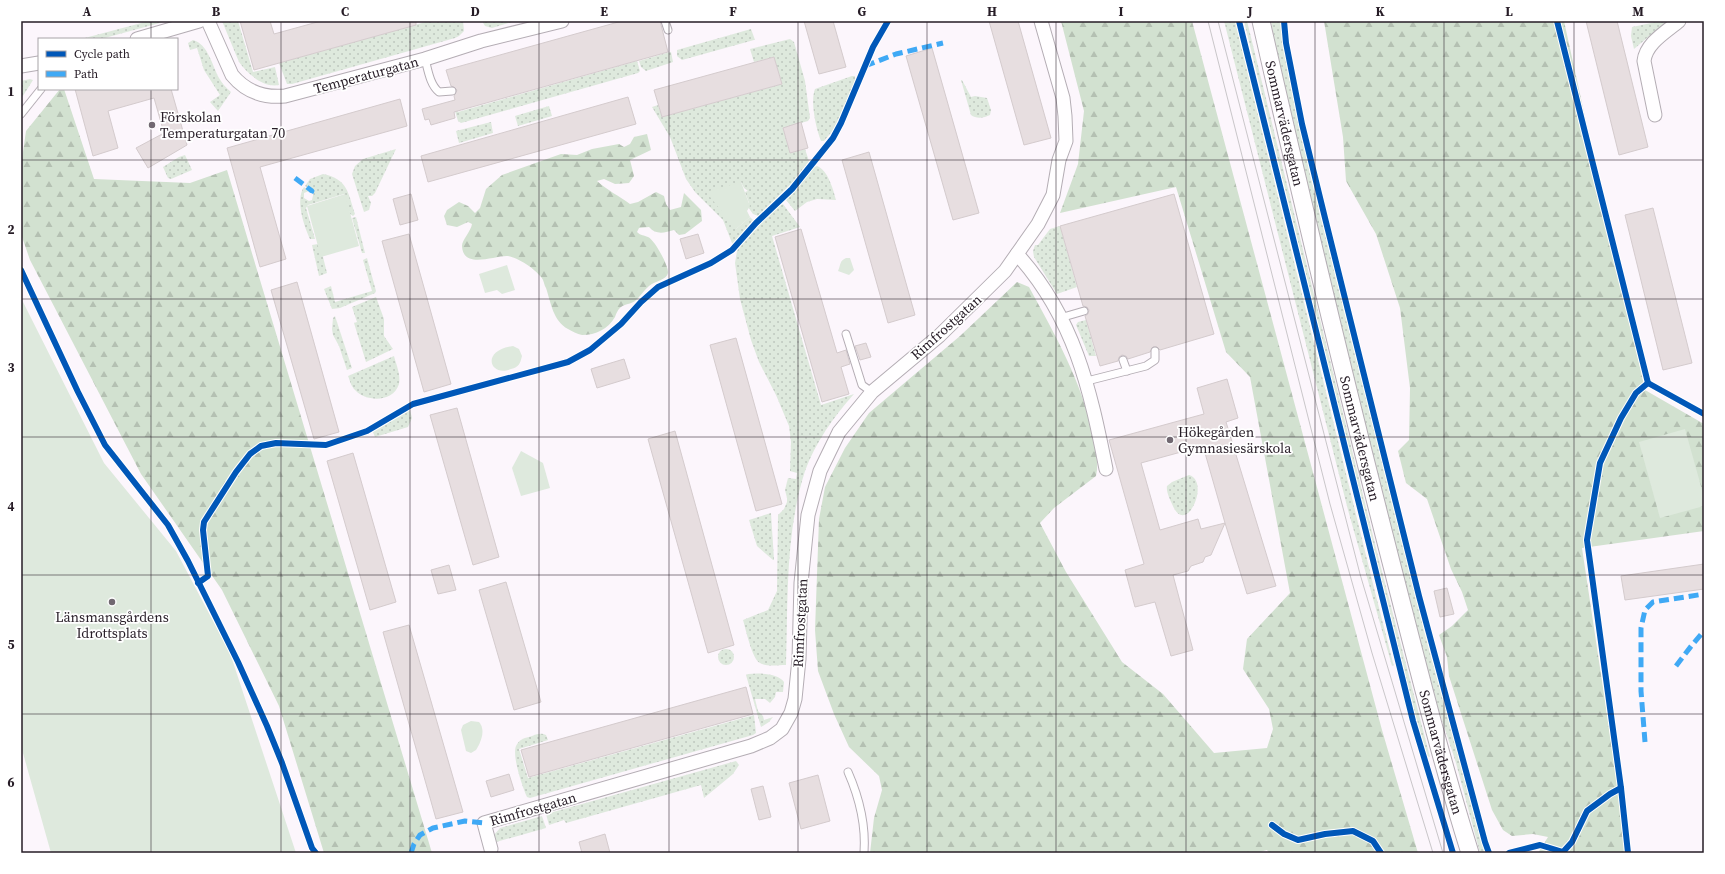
<svg xmlns="http://www.w3.org/2000/svg" width="1725" height="874" viewBox="0 0 1725 874" font-family="'Source Serif 4',serif">
<style>
.grass{fill:url(#grass-dots)}
.forest{fill:url(#forest-firs)}
.park{fill:#dee9dd}
.building{fill:#e7dee0;stroke:#d4cbcd;fill-rule:evenodd}
.lines{fill:none;stroke-linecap:round;stroke-linejoin:round}
.service-casing{stroke:#b4adb4;stroke-width:9}
.minor-casing{stroke:#b4adb4;stroke-width:15}
.tertiary-casing{stroke:#b4adb4;stroke-width:19}
.service{stroke:#fffeff;stroke-width:7}
.minor{stroke:#fffeff;stroke-width:13}
.tertiary{stroke:#fffeff;stroke-width:17}
.tram{stroke:#c9c6c9;stroke-width:1}
.quiet{stroke:#3fa9f5;stroke-width:5;stroke-dasharray:10 5;stroke-linecap:butt}
.cycleway-casing{stroke:#fff;stroke-width:8}
.cycleway{stroke:#0057b8;stroke-width:6}
.grid{fill:none;stroke:#261c26;stroke-width:1;stroke-opacity:0.55}
.poi-dot{fill:#716871;stroke:#fff;stroke-width:1.5}
.labels{text-anchor:middle;dominant-baseline:central;stroke-width:3.5;stroke-linejoin:round;paint-order:stroke}
.street-label{font-size:14px;fill:#261c26;stroke:#fff}
.poi-label{font-size:14px;fill:#261c26;stroke:#fff;text-anchor:start}
.neatline{fill:none;stroke:#261c26;stroke-width:1.5}
.grid-label{font-size:13px;text-anchor:middle;font-weight:bold;fill:#261c26}
</style>
<defs>
<pattern id="grass-dots" width="8" height="8" patternUnits="userSpaceOnUse"><rect width="8" height="8" fill="#dee9dd"/><path d="M2 2h.1M6 6h.1" fill="none" stroke="#bec7be" stroke-width="1.8" stroke-linecap="round"/></pattern>
<pattern id="forest-firs" width="22" height="20" patternUnits="userSpaceOnUse"><rect width="22" height="20" fill="#d2e1d0"/><path d="M5 1l3.5 6h-7zM16 11l3.5 6h-7z" fill="#b4c0b2"/></pattern>
</defs>
<rect width="100%" height="100%" fill="#fcf6fc"/>
<g class="grass">
<path d="M149,21H167L101,39H81Z"/>
<path d="M222,21H238L253,72L275,67L279,85C263,88 248,74 239,62Z"/>
<path d="M429,21H463L464,31L459,36L455,38L292,84H287L279,63Z"/>
<path d="M482,21H515L492,28L485,26Z"/>
<path d="M1224,21H1235L1375,592L1393,663L1394,665L1392,666L1348,510Z"/>
<path d="M1244,21H1247L1377,552L1430,757L1427,756L1419,731L1374,553Z"/>
<path d="M1271,21H1281L1291,87L1310,174L1428,646L1486,853H1480L1456,763L1423,662L1404,589L1284,92Z"/>
<path d="M1661,21H1667L1634,49L1631,36L1632,27Z"/>
<path d="M751,29L755,40H754L682,60L677,56V50Z"/>
<path d="M790,39L794,42L805,81L810,118L808,121L783,128L790,153L805,149L809,161L792,183L758,216L753,214L748,207L749,203L745,192L748,191L744,188L741,182L736,229L750,217L753,220L734,244L732,243L723,220L695,192L686,179L670,137L652,107L658,105L662,117L782,84L774,57L754,62L750,49Z"/>
<path d="M193,40C208,44 212,65 219,78C222,83 226,88 231,92L218,111L210,102L220,95L204,70L197,48L190,50L188,43Z"/>
<path d="M670,52H671L673,62L646,71L641,67L639,61Z"/>
<path d="M637,61L640,71L638,73L461,123L458,121L452,101L454,100L458,112Z"/>
<path d="M852,76H855V81L834,129L824,141H821C816,129 810,101 815,89Z"/>
<path d="M30,79L33,80L21,99V81Z"/>
<path d="M961,80H962L971,97L975,96L987,98L991,110L990,115C984,118 976,119 971,115Z"/>
<path d="M549,106L552,116L518,126L515,116Z"/>
<path d="M491,122L493,133L459,143L456,131Z"/>
<path d="M396,149L375,193L372,196H368L371,203L369,210L364,212L352,174L355,166L363,159Z"/>
<path d="M185,155L192,170L171,179L168,178L163,167L179,157Z"/>
<path d="M817,166C828,170 833,189 836,200L817,199L807,202L795,211L786,200L812,168Z"/>
<path d="M323,174C348,179 348,193 355,214L353,216L350,214L344,194L308,205L306,208L315,239H310C304,226 295,200 304,187L309,191L304,193V198L309,201L312,200L314,191L305,186L310,179Z"/>
<path d="M783,204L800,227L772,236L821,405L854,394C834,416 815,443 805,471C785,533 788,601 786,665C778,665 767,667 760,663C752,659 746,630 743,620L768,610L777,591L778,515L784,509L787,502V498L785,490L788,478L796,479L797,473L790,471L791,442L789,426L776,395L759,362L751,340L740,299L735,263L737,251L741,245L759,225L776,208Z"/>
<path d="M356,217L365,253H362L352,218Z"/>
<path d="M1060,226L1077,287L1057,294L1034,257L1033,251L1035,245H1038L1050,229Z"/>
<path d="M318,244L323,257L327,273L319,276L312,245Z"/>
<path d="M367,258L376,291L375,293L340,308L332,309L324,289L331,286L335,302L372,291L363,260Z"/>
<path d="M376,297L384,319V336L393,349L366,362L354,323L357,322L352,307Z"/>
<path d="M335,316L352,368L347,370L339,346L333,335L332,329L333,318Z"/>
<path d="M1086,320L1096,356H1089L1076,325L1078,322Z"/>
<path d="M394,356C396,364 401,375 399,384C393,403 366,402 355,390C351,386 350,381 348,376Z"/>
<path d="M410,410L412,418L408,427L375,437L372,430Z"/>
<path d="M1189,475C1211,481 1186,539 1172,504C1170,499 1166,492 1167,486L1172,482Z"/>
<path d="M771,513L774,560H773L757,546L749,520Z"/>
<circle cx="726" cy="657" r="8"/>
<path d="M748,674C759,673 778,673 784,682L783,692H776L775,697L770,703L765,699H755L758,711L763,716L764,720L773,717L769,722L761,727L746,675Z"/>
<path d="M754,715L756,733L753,735L530,798L527,797C522,786 512,756 516,746C519,740 523,738 529,737C535,735 540,732 546,735L548,740L519,749L528,778Z"/>
<path d="M736,761L739,765L733,774L704,798L701,785L566,823L564,820L549,825L546,814Z"/>
<path d="M542,816L546,828L496,842H494V835L500,828Z"/>
</g>
<g class="forest">
<path d="M1061,21H1192L1382,730L1418,853H1269L1267,850L1256,853H870L874,818L882,790L879,776L849,747L834,714L818,671L815,630L819,519L825,487L845,448L869,413L960,336L1017,282L1029,287C1055,335 1083,383 1093,437C1096,451 1099,463 1096,476L1054,508L1040,523L1066,572L1122,662L1163,694L1214,753L1267,748L1273,729L1269,709L1243,669L1247,639L1290,593L1250,377L1226,352L1176,187L1060,213L1078,164L1084,111Z"/>
<path d="M1324,21H1564L1645,390L1704,424V531L1582,548L1620,801L1626,853H1538L1548,837L1533,834L1512,836L1503,830L1492,810L1449,676L1447,657L1439,635L1452,626L1468,610L1462,592L1451,569L1427,499L1406,483L1398,451L1409,440L1410,388L1400,308L1376,234L1346,181L1343,137Z"/>
<path d="M60,89H64L94,179L190,183L227,170L432,853H324L279,706L222,590L141,474L30,260L21,234V166L26,131Z"/>
<path d="M647,134L651,150L630,160L634,176L629,183L615,184L604,179L597,181C607,190 619,196 630,204L638,202L656,192L664,196L666,204L670,210L681,207L684,193L701,210L702,221L685,234L679,235L674,230C664,233 656,235 649,227L639,228L637,232C641,236 644,235 648,237C654,239 669,266 668,273C667,280 655,281 649,286C644,290 640,297 635,301C631,304 625,304 621,307C618,309 616,314 615,317C608,329 596,335 582,335C577,334 572,331 568,329C553,321 551,303 546,288C544,285 544,280 541,277C535,269 519,258 508,256C495,255 463,270 462,246C462,240 471,231 472,224L468,222L457,227L447,225L444,216L447,210L459,202L468,206L475,213L480,208L486,189L502,175L561,154L577,155L592,149L619,144L624,147L630,144L634,137Z"/>
</g>
<g class="park">
<path d="M741,182L750,206L747,211L750,217L736,229L706,192Z"/>
<path d="M345,194L359,246L321,257L307,206Z"/>
<path d="M846,258H850L854,270L849,275L838,271C841,265 839,261 846,258Z"/>
<path d="M507,265L515,290L502,294L497,290L485,293L479,274Z"/>
<path d="M21,298L104,463L176,551L230,653L296,853H51L21,746Z"/>
<path d="M513,346L519,349L522,356C520,364 519,367 511,369C490,378 480,350 513,346Z"/>
<path d="M1685,429L1704,497V506L1660,518L1639,442Z"/>
<path d="M521,451L543,463L550,488L521,496L512,468Z"/>
<path d="M471,721L479,722C486,730 481,742 476,750L471,753L466,751L461,730L463,725Z"/>
</g>
<g class="building">
<path d="M240,21H270L274,34L321,21H416V25L254,70Z"/>
<path d="M622,21H660L668,52L454,112L455,118L431,125L429,119L425,120L422,109L455,100L454,96L457,90L454,87L451,86L446,70Z"/>
<path d="M804,21H833L846,67L819,74Z"/>
<path d="M989,21H1018L1051,138L1024,145Z"/>
<path d="M1586,21H1617L1648,147L1619,155Z"/>
<path d="M932,48L979,213L953,220L906,56Z"/>
<path d="M774,57L782,84L662,117L654,90Z"/>
<path d="M75,89H171L187,145L148,168L136,148L164,133L154,98L108,111L118,148L93,156Z"/>
<path d="M628,97L636,124L428,182L421,156Z"/>
<path d="M400,99L407,126L260,167L286,259L260,267L227,148Z"/>
<path d="M801,122L808,148L790,153L783,128Z"/>
<path d="M869,152L915,315L888,323L842,160Z"/>
<path d="M411,194L418,220L400,225L393,199Z"/>
<path d="M1174,194L1214,334L1160,350L1157,347H1153L1150,352L1128,359L1126,356L1122,355L1119,357L1118,361L1100,366L1085,316L1088,314L1089,310L1087,307L1083,306L1060,226Z"/>
<path d="M1653,208L1692,363L1663,370L1625,215Z"/>
<path d="M801,229L837,353L846,350L850,364L841,367L849,394L822,402L775,237Z"/>
<path d="M409,234L451,384L424,392L382,241Z"/>
<path d="M698,234L704,253L686,259L680,239Z"/>
<path d="M297,282L339,432L314,439L271,290Z"/>
<path d="M736,338L782,504L756,511L710,345Z"/>
<path d="M866,343L871,357L860,360L855,346Z"/>
<path d="M624,359L630,378L597,388L591,369Z"/>
<path d="M1227,379L1238,418L1226,422L1276,586L1247,594L1225,523L1211,555L1205,557L1203,562L1191,566L1188,571L1173,575L1193,650L1171,656L1155,602L1135,607L1125,570L1144,564L1109,440L1204,414L1197,388ZM1203,446L1225,523L1201,529L1198,519L1160,530L1141,463Z"/>
<path d="M457,408L499,557L473,565L430,415Z"/>
<path d="M675,431L734,645L708,653L648,439Z"/>
<path d="M353,453L396,602L370,610L327,461Z"/>
<path d="M1704,564V589L1625,600L1621,576Z"/>
<path d="M449,565L456,590L438,594L431,570Z"/>
<path d="M506,582L541,702L514,710L479,590Z"/>
<path d="M1447,588L1454,614L1440,617L1434,591Z"/>
<path d="M409,625L463,812L436,819L383,632Z"/>
<path d="M746,687L753,714L529,777L521,750Z"/>
<path d="M509,774L514,790L491,797L486,781Z"/>
<path d="M818,775L830,821L801,829L789,783Z"/>
<path d="M763,786L771,817L759,820L751,789Z"/>
<path d="M605,834L610,853H582L579,842Z"/>
</g>
<g class="lines">
<g class="service-casing">
<g id="service">
<path d="M665,21L668,30"/>
<path d="M425,59C428,70 430,85 439,92L452,91"/>
<path d="M21,114L41,89"/>
<path d="M1060,318L1084,311"/>
<path d="M846,334L862,385L872,392"/>
<path d="M1123,360L1127,371"/>
<path d="M1087,381L1146,366L1155,360V351"/>
<path d="M848,772C859,797 866,825 864,853"/>
</g>
</g>
<g class="minor-casing">
<g id="minor">
<path d="M208,21L232,75C246,92 264,98 285,96L425,59L481,41L562,21"/>
<path d="M137,39L199,21"/>
<path d="M21,66L39,63"/>
<path d="M1655,115L1644,61C1646,43 1666,32 1679,21"/>
<path d="M1017,254C1074,317 1090,388 1106,469"/>
<path d="M491,849L484,823L751,746L770,738L782,729L791,713L795,699L799,659L801,583L808,515L820,471L839,432L872,392L939,336L1005,271L1038,224L1053,195L1059,160L1066,141L1065,116L1063,98L1041,21"/>
</g>
</g>
<g class="tertiary-casing">
<g id="tertiary">
<path id="s1" d="M1261,21C1302,202 1345,382 1391,562C1416,659 1440,757 1470,853"/>
</g>
</g>
<use href="#service" class="service"/>
<use href="#minor" class="minor"/>
<use href="#tertiary" class="tertiary"/>
<g class="tram">
<path d="M1208,21L1330,504L1372,653L1433,853"/>
<path d="M1218,21L1360,574L1443,853"/>
</g>
<g class="quiet">
<path d="M865,66L896,54L943,43"/>
<path d="M295,178L312,191L311,193"/>
<path d="M1676,666L1692,645L1704,631"/>
<path d="M1645,742L1641,691V628L1645,610L1653,602L1704,594"/>
<path d="M411,853L414,844L420,835L433,828L465,821L484,823"/>
</g>
<g class="cycleway-casing">
<g id="cycleway">
<path d="M1239,21L1413,721L1453,853"/>
<path d="M1284,21L1286,43L1302,124L1325,218L1419,596L1485,842L1489,853"/>
<path d="M1557,21L1648,383L1636,393L1621,418L1600,463L1587,540L1621,788L1628,853"/>
<path d="M21,270L78,392L105,445L168,525L188,561L238,662L267,726L282,763L312,848L316,853"/>
<path d="M1648,383L1704,414"/>
<path d="M198,583L208,576L203,530L204,522L236,472L250,454L261,446L276,443L326,445L367,431L413,404L568,362L590,350L621,324L641,302L658,287L711,263L732,250L756,223L792,189L833,138L841,123L873,47L888,21"/>
<path d="M1272,825L1284,834L1298,840L1325,834L1353,831L1373,841L1381,853"/>
<path d="M1509,853L1540,845L1563,852L1572,842L1587,811L1610,794L1621,788"/>
</g>
</g>
<use href="#cycleway" class="cycleway"/>
</g>
<path class="grid" d="M151,21V39M281,21V853M410,21V853M539,21V853M669,21V853M798,21V853M927,21V853M1056,21V853M1186,21V853M1315,21V853M1444,21V853M1574,21V853M151,89V853M21,160H1704M21,299H1704M21,437H1704M21,575H1704M21,714H1704"/>
<g class="poi-dot">
<circle cx="152" cy="125" r="4"/>
<circle cx="1170" cy="440" r="4"/>
<circle cx="112" cy="602" r="4"/>
</g>
<g class="labels">
<g class="street-label">
<text transform="translate(366 75) rotate(-15)">Temperaturgatan</text>
<text stroke="none"><textPath href="#s1" startOffset="105">Sommarvädersgatan</textPath></text>
<text transform="translate(946 327) rotate(-42)">Rimfrostgatan</text>
<text stroke="none"><textPath href="#s1" startOffset="429">Sommarvädersgatan</textPath></text>
<text transform="translate(800 623) rotate(-87)">Rimfrostgatan</text>
<text stroke="none"><textPath href="#s1" startOffset="753">Sommarvädersgatan</textPath></text>
<text transform="translate(533 809) rotate(-16)">Rimfrostgatan</text>
</g>
<g class="poi-label">
<text x="160" y="117">Förskolan<tspan x="160" dy="16">Temperaturgatan 70</tspan></text>
<text x="1178" y="432">Hökegården<tspan x="1178" dy="16">Gymnasiesärskola</tspan></text>
<text x="112" y="617" text-anchor="middle">Länsmansgårdens<tspan x="112" dy="16">Idrottsplats</tspan></text>
</g>
</g>
<rect width="1725" height="874" fill="none" stroke="#ffffff" stroke-width="44"/>
<rect x="38" y="38" width="140" height="52" fill="#ffffff" stroke="#a8a4a8"/>
<rect x="46" y="51" width="20" height="6" fill="#0057b8" stroke="#a8a4a8"/>
<text x="74" y="58" font-size="12" fill="#261c26">Cycle path</text>
<rect x="46" y="71" width="20" height="6" fill="#3fa9f5" stroke="#a8a4a8"/>
<text x="74" y="78" font-size="12" fill="#261c26">Path</text>
<rect x="22" y="22" width="1681" height="830" class="neatline"/>
<g class="grid-label">
<text x="87" y="16">A</text>
<text x="216" y="16">B</text>
<text x="345" y="16">C</text>
<text x="475" y="16">D</text>
<text x="604" y="16">E</text>
<text x="733" y="16">F</text>
<text x="862" y="16">G</text>
<text x="992" y="16">H</text>
<text x="1121" y="16">I</text>
<text x="1250" y="16">J</text>
<text x="1380" y="16">K</text>
<text x="1509" y="16">L</text>
<text x="1638" y="16">M</text>
<text x="11" y="96">1</text>
<text x="11" y="234">2</text>
<text x="11" y="372">3</text>
<text x="11" y="511">4</text>
<text x="11" y="649">5</text>
<text x="11" y="787">6</text>
</g>
</svg>
